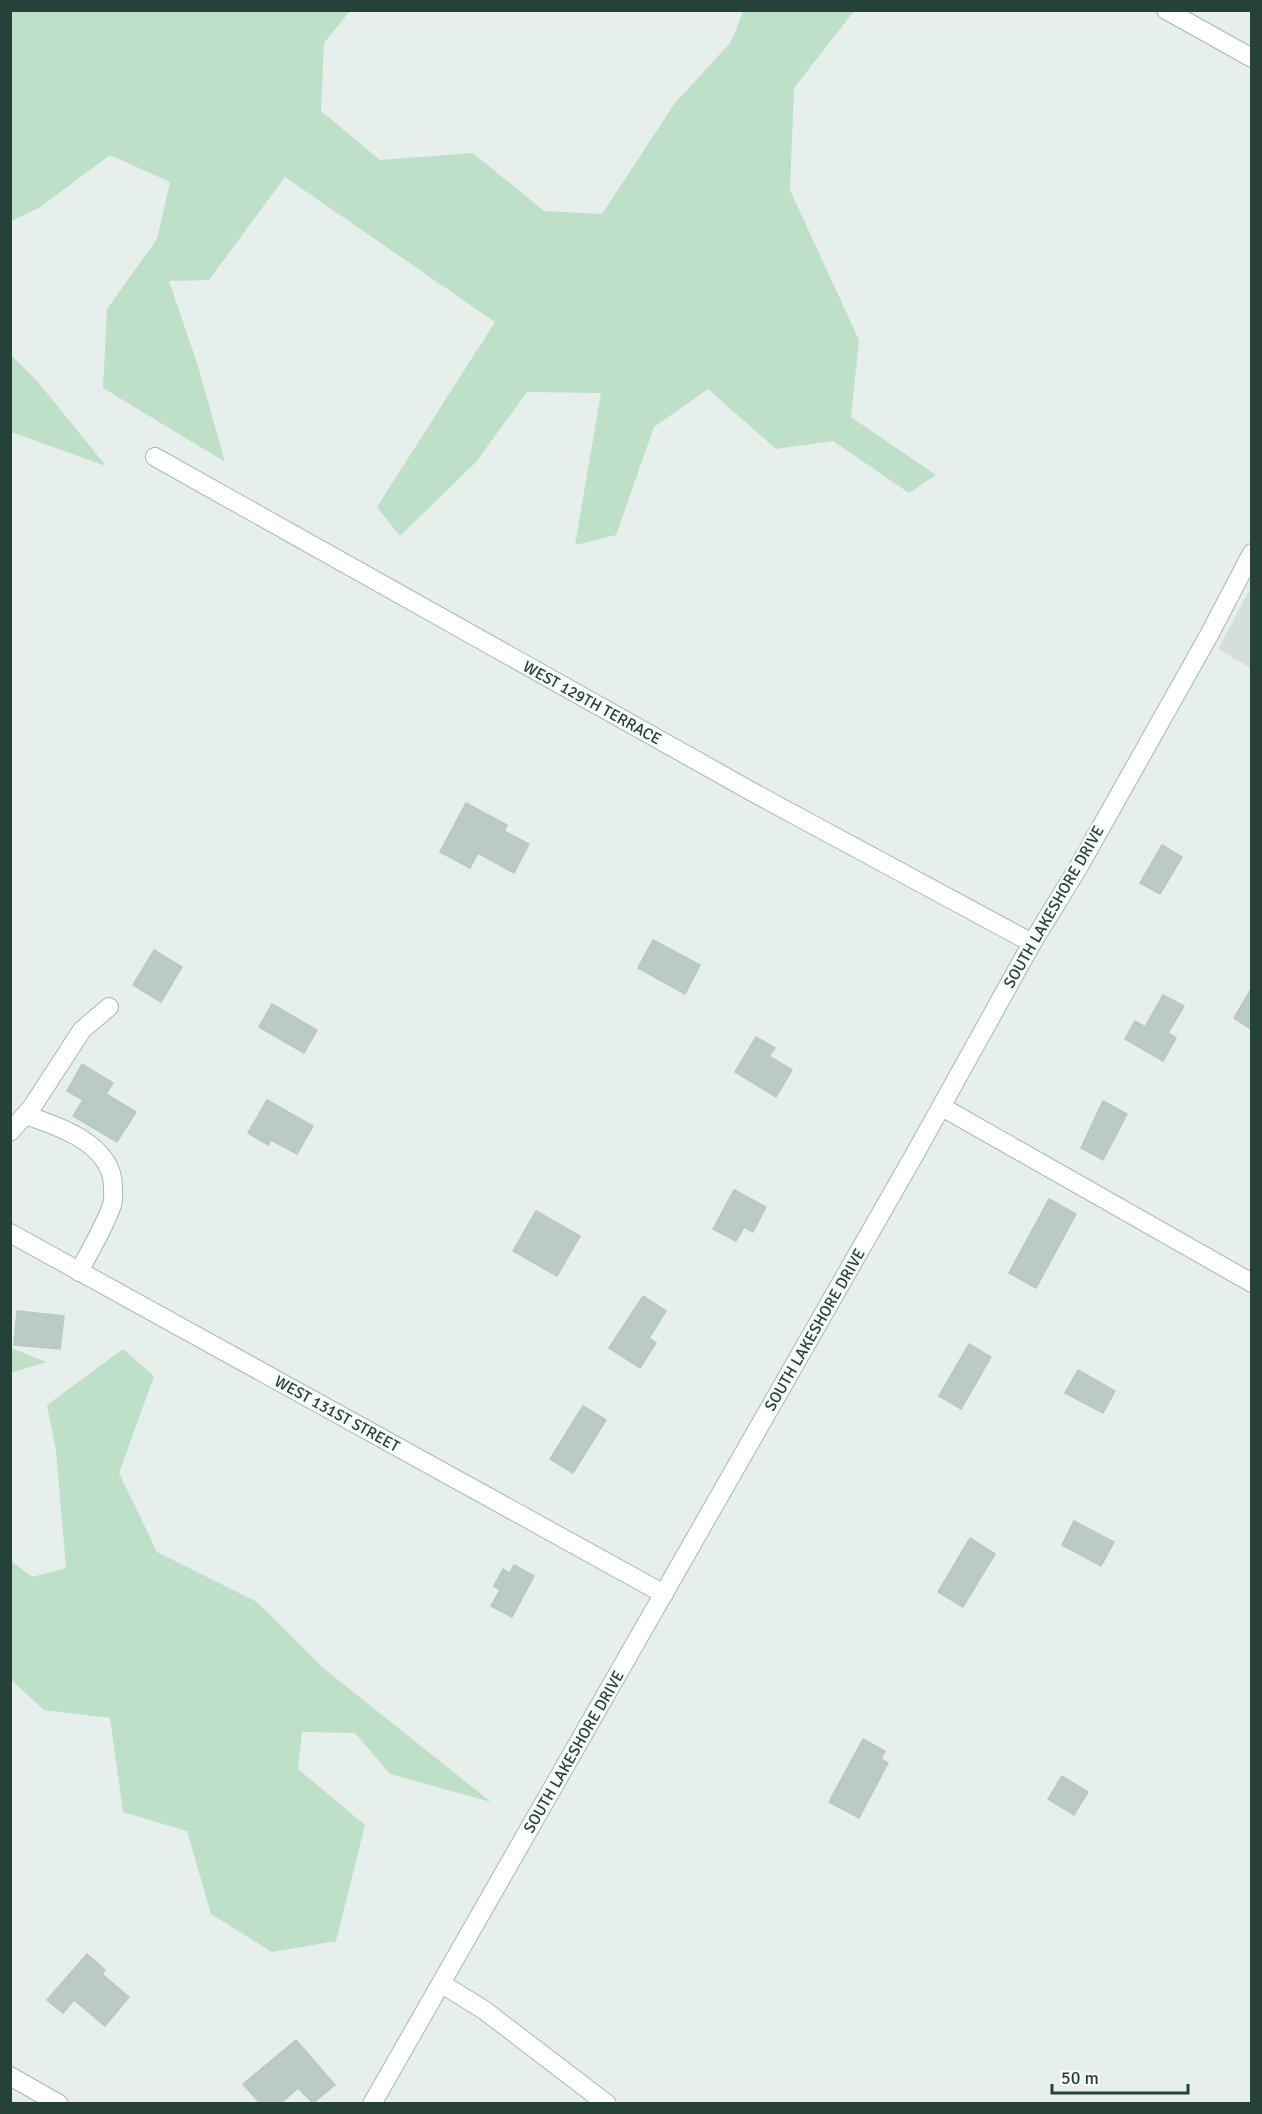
<svg xmlns="http://www.w3.org/2000/svg" width="1262" height="2114" viewBox="0 0 1262 2114" font-family="Signika,sans-serif">
<style>
.built{fill:#d4dfda}
.green{fill:#bfe0c8}
.building{fill:#bbcac4;stroke:#b8c9c2;stroke-width:1.5}
.lines{fill:none;stroke-linecap:round;stroke-linejoin:round}
.minor-casing{stroke:#a8b8b2;stroke-width:20}
.minor{stroke:#fff;stroke-width:18}
.labels{text-anchor:middle;dominant-baseline:central;stroke-width:5;stroke-linejoin:round;paint-order:stroke}
.street-label{font-size:16px;fill:#24423a;stroke:#f7fbf9}
</style>
<rect width="100%" height="100%" fill="#e6efeb"/>
<path class="built" d="M1251,587L1252,668H1251L1218,649Z"/>
<g class="green">
<path d="M11,10L350,11L324,43L321,111L380,160L473,153L544,211L602,214L675,103L731,42L743,11H854L794,88L790,190L859,340L851,417L936,475L909,493L833,441L776,449L708,389L654,427L616,535L575,545L601,393L527,392L476,462L400,536L377,507L495,322L285,177L209,280L169,281L198,366L225,462L103,388L107,309L157,239L170,182L110,155L39,208L11,221Z"/>
<path d="M10,354L38,382L106,466L11,432Z"/>
<path d="M11,1348L46,1362L11,1373Z"/>
<path d="M123,1349L154,1376L119,1473L157,1552L257,1602L322,1667L491,1802L390,1774L355,1733L302,1732L298,1769L365,1825L336,1941L272,1952L211,1914L187,1831L123,1812L110,1718L44,1710L11,1680V1561L32,1577L66,1568L56,1451L47,1405Z"/>
</g>
<g class="building">
<path d="M466,803L507,825L504,831L529,844L514,873L478,853L470,868L440,852Z"/>
<path d="M1162,845L1182,857L1160,894L1140,883Z"/>
<path d="M653,940L700,965L685,994L638,968Z"/>
<path d="M154,950L182,967L161,1002L133,985Z"/>
<path d="M1251,989V1029L1234,1018Z"/>
<path d="M1163,995L1184,1006L1168,1033L1176,1038L1163,1061L1125,1039L1135,1021L1145,1027Z"/>
<path d="M272,1004L317,1030L304,1053L259,1027Z"/>
<path d="M756,1037L775,1048L769,1056L792,1070L776,1097L735,1072Z"/>
<path d="M82,1064L113,1083L106,1094L136,1112L117,1142L73,1116L83,1100L67,1091Z"/>
<path d="M267,1100L313,1126L297,1154L271,1140L268,1145L248,1133Z"/>
<path d="M1103,1101L1127,1114L1103,1160L1081,1148Z"/>
<path d="M734,1190L766,1207L753,1232L744,1227L736,1241L713,1229Z"/>
<path d="M1049,1199L1076,1214L1036,1288L1009,1273Z"/>
<path d="M536,1211L580,1236L557,1276L513,1251Z"/>
<path d="M643,1296L666,1311L649,1338L656,1343L640,1368L609,1348Z"/>
<path d="M17,1311L64,1316L60,1349L14,1345Z"/>
<path d="M969,1344L991,1357L961,1409L939,1396Z"/>
<path d="M1078,1370L1115,1391L1103,1413L1065,1393Z"/>
<path d="M583,1406L606,1420L573,1473L550,1459Z"/>
<path d="M1074,1521L1114,1542L1101,1566L1062,1545Z"/>
<path d="M970,1538L995,1554L963,1607L938,1592Z"/>
<path d="M514,1565L534,1576L512,1617L491,1606L500,1590L494,1586L503,1569L510,1573Z"/>
<path d="M863,1739L885,1751L881,1759L888,1763L859,1818L829,1802Z"/>
<path d="M1062,1776L1088,1792L1074,1815L1048,1799Z"/>
<path d="M87,1954L105,1970L102,1974L129,1997L105,2026L74,2000L63,2013L47,2000Z"/>
<path d="M296,2040L335,2085L313,2103L298,2088L281,2103H260L243,2084Z"/>
</g>
<g class="lines">
<g class="minor-casing">
<g id="minor">
<path d="M1166,10L1252,58"/>
<path d="M155,457L756,794L1032,943"/>
<path d="M942,1107L1252,1283"/>
<path d="M25,1115C59,1126 112,1144 113,1186C113,1192 114,1199 112,1205C104,1228 90,1250 79,1272"/>
<path d="M10,1132L32,1107L82,1030L109,1007"/>
<path d="M10,1233L664,1594"/>
<path d="M442,1984L484,2010L607,2104"/>
<path d="M10,2076L59,2104"/>
<path d="M372,2104L916,1152L1032,943L1078,868L1208,637L1252,553"/>
</g>
</g>
<use href="#minor" class="minor"/>
</g>
<g class="labels">
<g class="street-label">
<text transform="translate(592 703) rotate(29)">WEST 129TH TERRACE</text>
<text transform="translate(1054 907) rotate(-60)">SOUTH LAKESHORE DRIVE</text>
<text transform="translate(815 1330) rotate(-60)">SOUTH LAKESHORE DRIVE</text>
<text transform="translate(337 1414) rotate(29)">WEST 131ST STREET</text>
<text transform="translate(574 1752) rotate(-60)">SOUTH LAKESHORE DRIVE</text>
</g>
</g>
<rect width="1262" height="2114" fill="none" stroke="#24423a" stroke-width="24"/>
<path d="M1052 2084v9h136v-9" fill="none" stroke="#24423a" stroke-width="3"/>
<text x="1061" y="2084" font-size="18" fill="#24423a" stroke="#f7fbf9" stroke-width="4.5" paint-order="stroke">50 m</text>
</svg>
